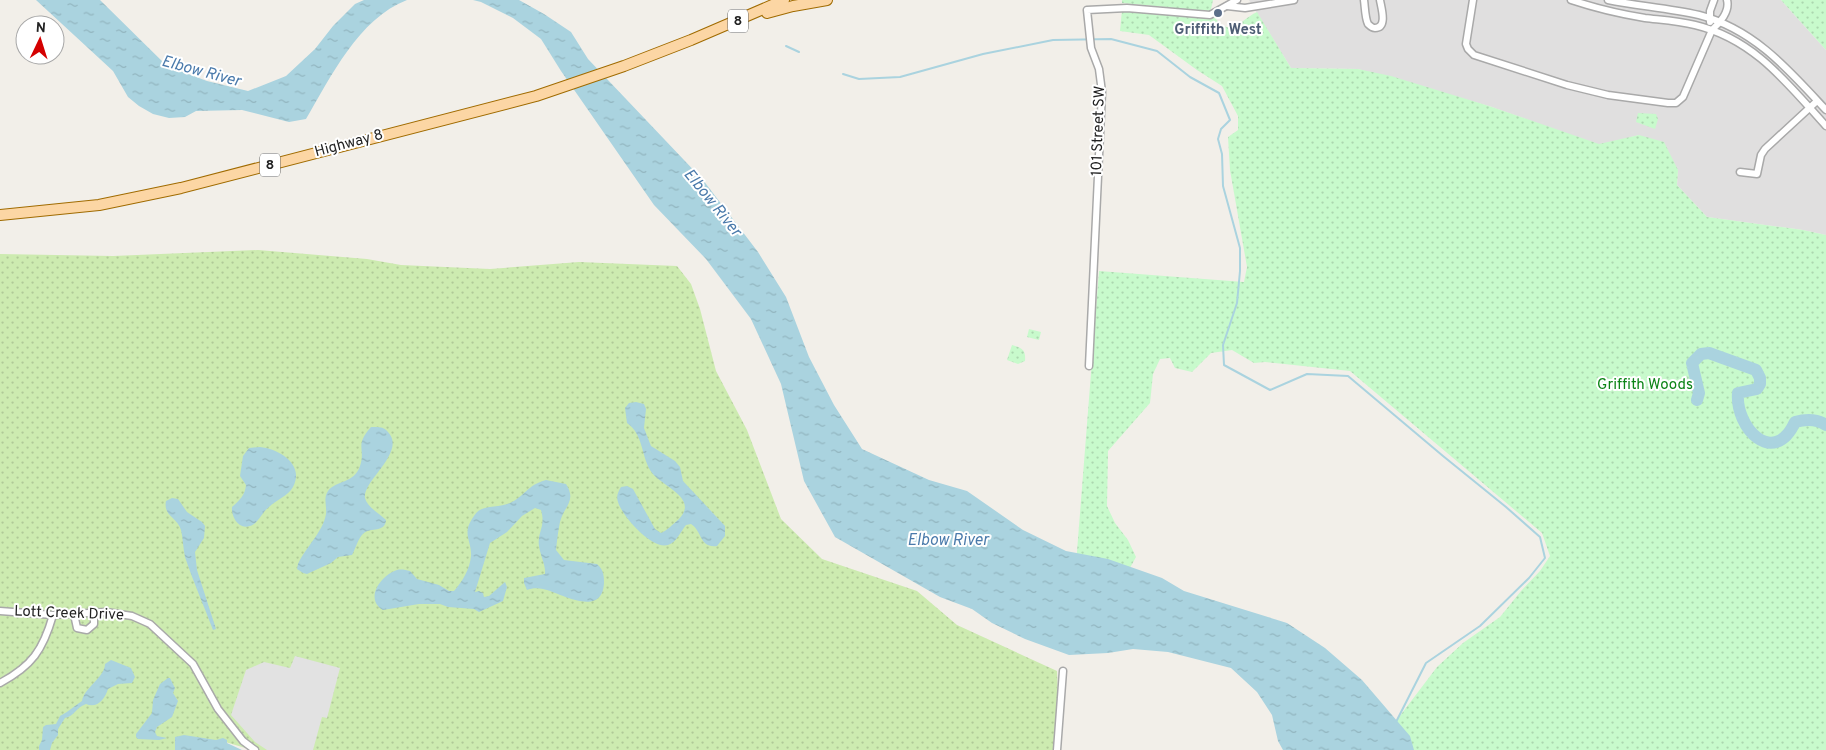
<svg xmlns="http://www.w3.org/2000/svg" width="1826" height="750" viewBox="0 0 1826 750" font-family="Overpass,sans-serif">
<style>
.residential{fill:#e0dfdf}
.grass{fill:url(#grass-dots)}
.park{fill:url(#park-dots)}
.parking{fill:#e2e2e2}
.water{fill:url(#water-ripples)}
.lines{fill:none;stroke-linecap:round;stroke-linejoin:round}
.stream{stroke:#aad3df;stroke-width:2}
.river{stroke:#aad3df;stroke-width:12}
.street-casing{stroke:#a9a9a9;stroke-width:9}
.primary-casing{stroke:#a06b00;stroke-width:12}
.street{stroke:#fff;stroke-width:6}
.primary{stroke:#fcd6a4;stroke-width:10}
.service-dot{fill:#5c6f8a;stroke:#fff;stroke-width:2}
.labels{text-anchor:middle;dominant-baseline:central;stroke-width:4;stroke-linejoin:round;paint-order:stroke}
.shield{fill:#fff;stroke:#646464;stroke-width:1}
.shield-label{font-size:14px;font-weight:bold;fill:#222}
.service-label{font-size:15px;font-weight:bold;fill:#4e5e75;stroke:#fff}
.street-label{font-size:15px;fill:#222;stroke:#fff}
.park-label{font-size:15px;fill:#0c8416;stroke:#fff}
.water-label{font-size:16px;font-style:italic;fill:#4a7aab;stroke:#fff}
</style>
<defs>
<pattern id="grass-dots" width="8" height="8" patternUnits="userSpaceOnUse" patternTransform="scale(1.25)"><rect width="8" height="8" fill="#cdebb0"/><path d="M2 2h.1M6 6h.1" fill="none" stroke="#b0c997" stroke-width="1.8" stroke-linecap="round"/></pattern>
<pattern id="park-dots" width="8" height="8" patternUnits="userSpaceOnUse" patternTransform="scale(1.25)"><rect width="8" height="8" fill="#c8facc"/><path d="M2 2h.1M6 6h.1" fill="none" stroke="#acd6af" stroke-width="1.8" stroke-linecap="round"/></pattern>
<pattern id="water-ripples" width="26" height="14" patternUnits="userSpaceOnUse" patternTransform="scale(1.25)"><rect width="26" height="14" fill="#aad3df"/><path d="M2 4q2-2 4 0t4 0M15 11q2-2 4 0t4 0" fill="none" stroke="#92b5bf"/></pattern>
</defs>
<rect width="100%" height="100%" fill="#f2efe9"/>
<path class="residential" d="M1249,0H1781L1826,50V235L1803,230L1707,217L1677,185L1678,170L1639,135L1599,145L1489,106L1358,69L1291,68Z"/>
<path class="grass" d="M258,250L367,259L401,265L490,269L579,262L677,266L691,284L700,309L716,371L747,430L781,519L822,559L917,591L957,625L1057,671L1058,694L1053,750H252L222,741L179,750H0V254L113,256Z"/>
<g class="park">
<path d="M1122,0H1213L1211,9L1209,11L1122,3Z"/>
<path d="M1781,0H1826V50Z"/>
<path d="M1122,10L1215,18C1231,39 1241,19 1257,12L1291,68L1358,69L1391,76L1489,106L1599,144L1639,135L1664,142L1678,170L1677,185L1707,217L1803,230L1826,235V750H1374L1437,667L1463,643L1500,617L1521,591L1540,571L1550,556L1542,533L1350,371L1265,362L1254,363L1232,350L1211,353L1192,372L1175,368L1170,358L1160,359L1153,374L1150,403L1108,451L1107,506L1115,523L1128,540L1136,557L1126,575L1075,577L1099,271L1244,282L1247,267L1230,170L1228,137L1238,130V116L1222,86L1197,70L1149,35L1120,31Z"/>
<path d="M1638,113L1656,114L1658,119L1655,129L1636,122Z"/>
<path d="M1029,329L1041,332L1039,340L1027,337Z"/>
<path d="M1012,345C1022,348 1026,350 1025,361L1018,364L1007,360Z"/>
</g>
<path class="parking" d="M295,656L340,668L327,718L322,717L313,750H267L255,742L231,715L246,670L264,662L290,668Z"/>
<g class="water">
<path d="M36,0H100L167,66L207,81L248,91L286,76L315,49L333,26L355,4L364,0H407C358,19 331,77 306,119L289,122L242,110L196,111L185,117L169,118L153,114L139,106L128,97L113,71Z"/>
<path d="M473,0H519L544,14L571,32L588,59L703,180L758,252L786,297L809,357L834,405L862,449L929,480L967,491L1023,530L1066,551L1108,559L1162,578L1184,591L1287,623L1325,648L1362,680L1410,736L1414,750H1283L1278,741L1272,715L1257,692L1231,668L1168,652L1133,649L1108,653L1069,655L1025,639L992,623L972,609L940,597L835,537L804,481L781,384L751,319L706,259L654,205L561,71L541,39L513,18L481,2Z"/>
<path d="M636,402L644,404L646,409L644,428L651,446L675,461L680,467L683,481L725,526V536L717,546C699,548 703,532 691,524L686,525C681,531 676,543 668,545C652,550 622,516 618,502C616,496 618,492 621,487L627,486L633,489L655,529L661,533C668,530 673,524 679,519C700,497 659,486 650,470C641,454 643,434 627,423L625,408L629,403Z"/>
<path d="M371,427C378,427 383,426 388,432C407,452 362,481 365,498C367,507 380,514 386,520C385,533 371,527 364,533C358,538 356,548 352,555L338,557L331,563L307,574L303,573L297,569L298,564C305,548 323,532 326,514C327,506 323,498 328,491C336,480 354,484 360,466C366,448 354,446 371,427Z"/>
<path d="M260,447C279,449 305,464 293,487C288,496 276,500 269,507C262,512 258,524 250,526C238,530 231,516 232,507C240,500 245,495 246,485L240,476L243,456L249,448Z"/>
<path d="M546,480L566,484C577,501 564,506 560,522C558,531 557,541 556,550L564,560L597,564C603,569 604,575 604,582C603,620 559,592 543,589C538,588 532,588 527,590L524,583V578L545,574C546,565 540,555 539,546C537,532 546,527 541,510L535,508L522,516L507,532L490,543L475,592L479,591L483,593L484,597L489,596L505,582L507,587L503,601L479,612L474,609L448,607L440,604H419L383,610C364,599 381,575 397,570C401,569 406,570 410,571L417,579L439,585L449,591H454C462,582 470,569 471,556C472,542 462,534 472,519C474,516 477,511 480,510C486,506 501,507 510,503C524,497 527,485 546,480Z"/>
<path d="M172,498L178,499L187,512L202,522L205,526L204,538L195,552L197,570L216,629L213,630C204,606 193,581 185,557C183,548 183,538 181,530C177,517 163,516 166,501Z"/>
<path d="M111,660L131,668L135,677L132,683L118,684L108,689C105,699 97,709 86,704C75,708 75,716 65,718L58,729V735L52,743L50,750H39V746L42,740L43,727L46,725L56,724L60,716C68,712 74,706 82,701C84,688 105,677 105,664Z"/>
<path d="M168,678H170L175,688L173,693L178,701L172,717L157,727L155,732L157,736L167,738L159,740L138,739L136,737V734L152,713L153,700L160,684Z"/>
<path d="M184,735L216,740L223,738L227,740V743L242,750H175V737Z"/>
</g>
<g class="lines">
<g class="stream">
<path d="M786,46L799,52"/>
<path d="M843,74L859,79L900,77L983,54L1053,40L1111,39L1157,51L1190,77L1219,93L1230,120L1221,129L1218,139L1222,154L1223,186L1240,248V271L1237,303L1223,345L1224,365L1270,390L1307,374L1348,376L1443,456L1506,507L1540,537L1545,558L1529,578L1480,626L1426,663L1396,722"/>
</g>
<path class="river" d="M1697,400L1699,393L1692,363L1701,354L1709,353L1756,370L1760,378V384L1757,389L1738,393C1735,428 1774,468 1795,422C1806,419 1817,419 1826,425"/>
<g class="street-casing">
<g id="street">
<path d="M1364,0C1365,7 1365,18 1368,24C1370,26 1372,28 1375,28C1388,28 1381,7 1380,0"/>
<path d="M1473,0L1466,44L1468,49L1474,55L1567,85L1608,95L1668,103H1676L1683,97L1712,30C1720,23 1730,11 1727,0"/>
<path d="M1571,0C1595,8 1620,14 1645,18C1662,20 1678,21 1695,25C1754,39 1787,83 1826,126"/>
<path d="M1608,0C1638,6 1669,8 1699,15C1754,29 1789,70 1826,110"/>
<path d="M1227,6L1245,8L1294,0"/>
<path d="M1710,22V11L1714,0"/>
<path d="M1740,172L1757,174L1761,155L1765,149L1817,101"/>
<path d="M1089,366L1102,92L1099,69L1091,48L1087,10L1127,8L1210,15L1237,0"/>
<path d="M0,611L53,615L106,612L132,616L150,624L193,664L218,709L243,741L255,750"/>
<path d="M74,614L77,628L87,630L94,624V612"/>
<path d="M0,683C32,666 43,650 53,615"/>
<path d="M1057,750L1063,671"/>
</g>
</g>
<g class="primary-casing">
<g id="primary">
<path d="M767,13L793,6L827,0"/>
<path d="M0,215L99,205L181,188L536,96L624,66L691,40L784,0"/>
</g>
</g>
<use href="#street" class="street"/>
<use href="#primary" class="primary"/>
</g>
<circle class="service-dot" cx="1218" cy="13" r="5"/>
<g class="labels">
<g class="shield">
<rect x="728" y="9.5" width="20" height="23" rx="4"/>
<rect x="260" y="153.5" width="20" height="23" rx="4"/>
</g>
<g class="shield-label">
<text x="738" y="21">8</text>
<text x="270" y="165">8</text>
</g>
<g class="service-label">
<text x="1218" y="30">Griffith West</text>
</g>
<g class="street-label">
<text transform="translate(1099 131) rotate(-88)">101 Street SW</text>
<text transform="translate(349 144) rotate(-15)">Highway 8</text>
<text transform="translate(69 614) rotate(2)">Lott Creek Drive</text>
</g>
<g class="park-label">
<text x="1645" y="385">Griffith Woods</text>
</g>
<g class="water-label">
<text transform="translate(201 72) rotate(15)">Elbow River</text>
<text transform="translate(712 203) rotate(51)">Elbow River</text>
<text x="948" y="541">Elbow River</text>
</g>
</g>
<g transform="translate(40 40) rotate(4)"><circle r="24" fill="#ffffff" stroke="#a7a7a7"/>
<path d="M0-4L9 19L0 12L-9 19Z" fill="#d40000"/>
<text y="-8" font-size="14" font-weight="bold" text-anchor="middle" fill="#222222">N</text>
</g>
</svg>
